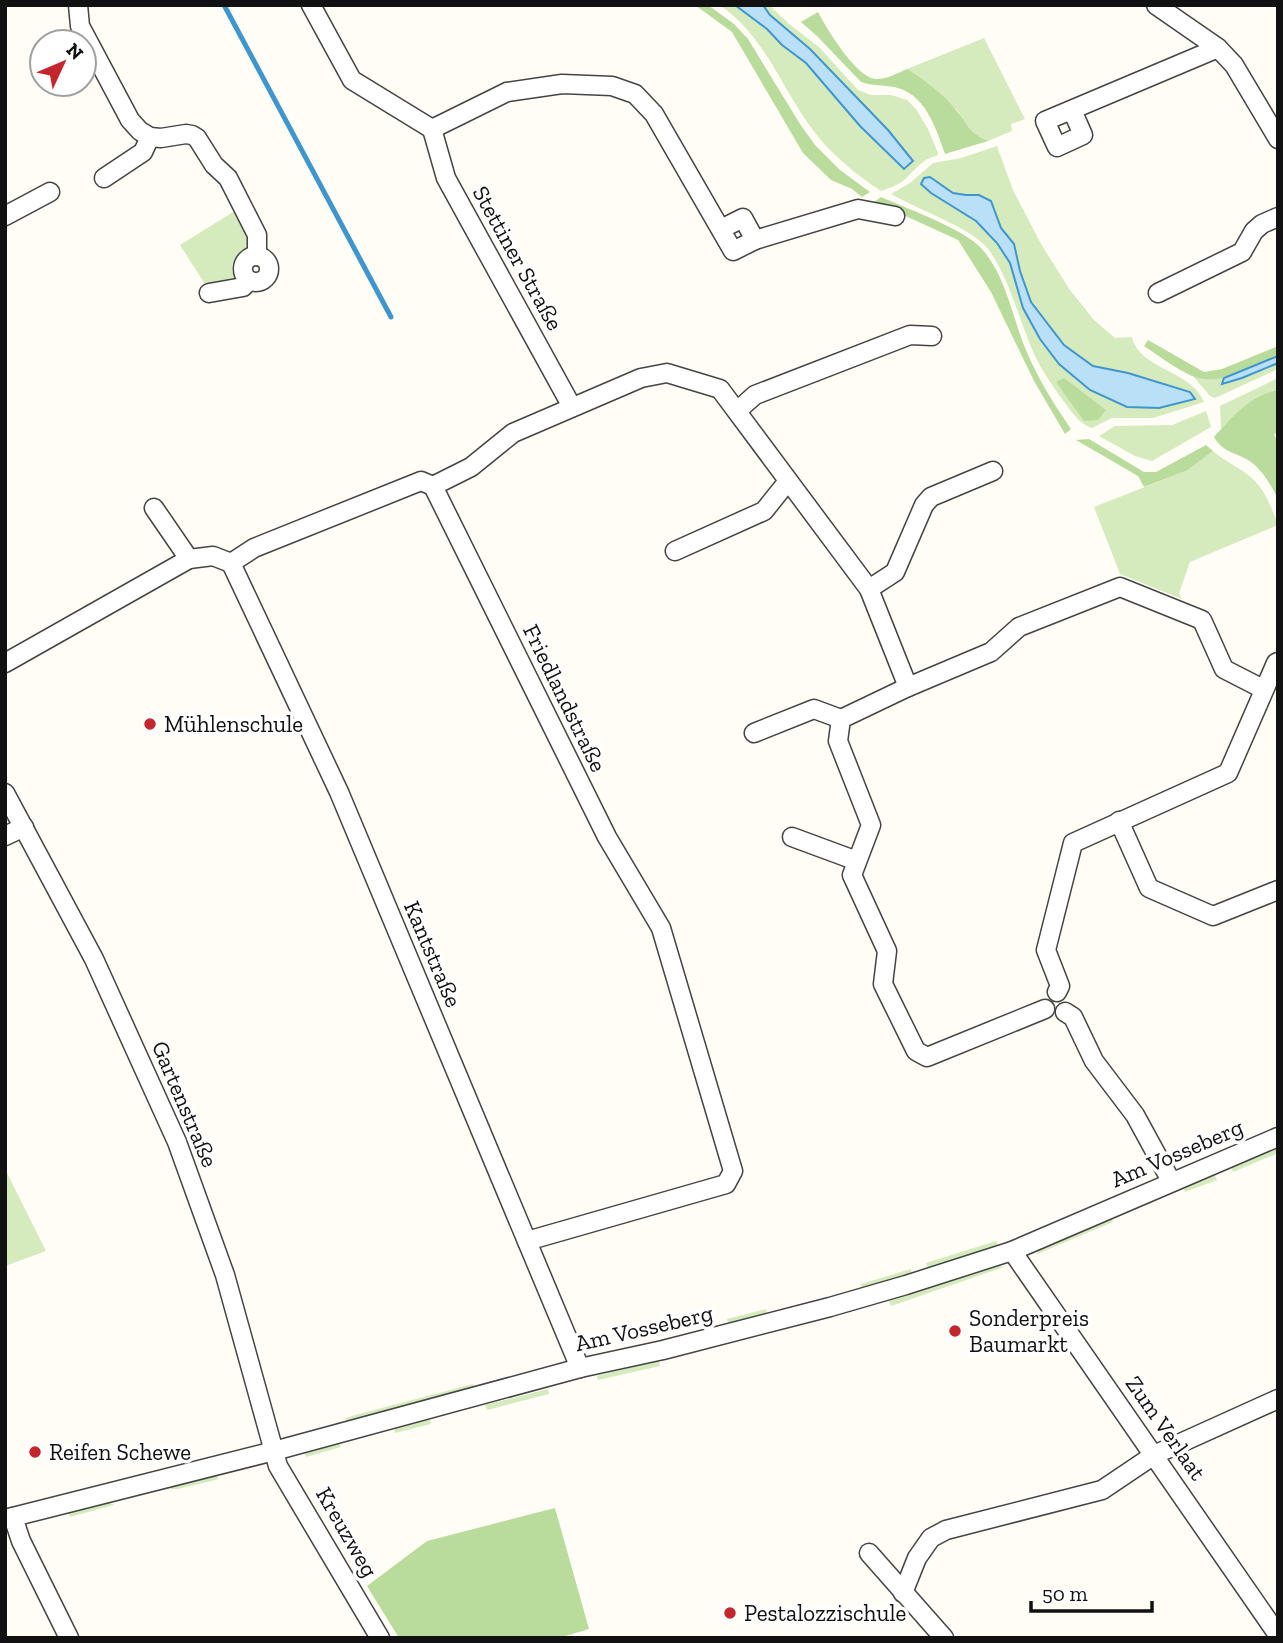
<svg xmlns="http://www.w3.org/2000/svg" width="1283" height="1643" viewBox="0 0 1283 1643" font-family="'Zilla Slab',serif">
<style>
.green{fill:#d5ebbd}
.forest{fill:#b9dc9c}
.water{fill:#b9e0f7;stroke:#3f96cf;stroke-width:2}
.lines{fill:none;stroke-linecap:round;stroke-linejoin:round}
.stream{stroke:#3f96cf;stroke-width:5}
.minor-casing{stroke:#444;stroke-width:21}
.minor{stroke:#fff;stroke-width:18}
.poi-dot{fill:#c4262e;stroke:#fff;stroke-width:2.5}
.labels{text-anchor:middle;dominant-baseline:central;stroke-width:7;stroke-linejoin:round;paint-order:stroke}
.street-label{font-size:23px;fill:#111;stroke:#fff}
.poi-label{font-size:23px;fill:#111;stroke:#fff;text-anchor:start}
</style>
<rect width="100%" height="100%" fill="#fffdf5"/>
<g class="green">
<path d="M720,5H769L788,23L820,48L858,90L871,95H891L907,100L916,109L928,129L938,153L937,156C922,158 914,172 903,181C896,186 889,188 881,191C858,176 837,159 819,138C782,93 770,41 720,5Z"/>
<path d="M984,38L1025,119L1011,124L1012,131L988,141L974,135L957,110L907,69Z"/>
<path d="M997,146L1013,190L1041,244L1070,290L1094,320L1115,338L1132,337C1139,369 1191,370 1204,402L1153,418H1112L1092,428C1081,425 1072,413 1065,403C1054,388 1042,371 1034,354C1019,320 1010,280 989,250C973,228 916,209 891,194L910,183L933,163L961,158Z"/>
<path d="M238,209C241,216 247,223 249,230C255,249 236,252 232,265C231,270 234,277 235,282L208,289L180,245Z"/>
<path d="M1278,363V369L1215,398L1210,396L1193,376L1206,379L1224,378L1222,384L1242,378Z"/>
<path d="M1278,378V390C1253,396 1237,411 1221,429L1220,406Z"/>
<path d="M1206,411L1211,427L1152,461L1135,456L1099,436L1115,426L1172,425Z"/>
<path d="M1213,451C1225,462 1242,468 1254,480C1266,492 1272,509 1278,525L1190,562L1179,593L1182,599L1120,574L1094,507L1188,470Z"/>
<path d="M1278,1147V1153L1233,1172L1231,1167Z"/>
<path d="M5,1169L46,1251L5,1266Z"/>
<path d="M1214,1174L1217,1180L1185,1192L1183,1187Z"/>
<path d="M1111,1217L1113,1222L1037,1254L1039,1250L1043,1246Z"/>
<path d="M996,1241L998,1245L928,1269L926,1263Z"/>
<path d="M998,1266L1004,1267L891,1306L889,1301Z"/>
<path d="M911,1269L912,1274L862,1288L861,1284Z"/>
<path d="M766,1309L767,1314L728,1323L727,1319Z"/>
<path d="M659,1360L660,1366L598,1380L597,1376Z"/>
<path d="M473,1384L475,1388L346,1421V1418L355,1415Z"/>
<path d="M548,1389L549,1394L487,1410L485,1405Z"/>
<path d="M430,1419L431,1424L395,1433L394,1428Z"/>
<path d="M339,1442L341,1447L306,1457L304,1451Z"/>
<path d="M215,1474L219,1479L178,1489H171V1486Z"/>
<path d="M109,1502L114,1505L70,1517L68,1512Z"/>
</g>
<g class="forest">
<path d="M695,5H708L734,24L748,39L800,124L815,145L840,170L870,192L862,197L852,189L831,180L803,153L732,32Z"/>
<path d="M818,12C827,29 855,76 875,79C885,80 898,73 907,69C926,81 942,93 956,110C970,126 967,132 988,141L945,154C936,128 925,93 894,87C883,85 872,86 861,82L817,36L801,22Z"/>
<path d="M881,197C906,208 964,229 981,248C1006,275 1012,317 1026,350C1038,379 1054,404 1071,429L1065,434L1034,381L991,292L958,240L897,212L881,207L874,202Z"/>
<path d="M1148,340L1204,372L1222,369L1278,346V356C1253,367 1223,386 1195,377C1180,372 1158,355 1144,346Z"/>
<path d="M1064,378L1106,410L1098,420L1084,421L1056,382Z"/>
<path d="M1278,390V433L1274,434L1278,444V499C1271,485 1263,471 1251,462C1237,452 1224,454 1214,437C1233,416 1249,396 1278,390Z"/>
<path d="M1089,439L1144,472H1156L1206,445L1213,451L1188,470L1144,487L1138,476L1076,440Z"/>
<path d="M555,1508L589,1629L559,1638H399L367,1586L427,1541Z"/>
</g>
<g class="water">
<path d="M735,5H763L770,15L810,49L888,130L913,161L904,169L860,126L806,63L782,45L767,29Z"/>
<path d="M930,177L953,193L966,195H979L991,201L1001,228L1014,244L1020,271L1031,302L1064,345L1093,366L1128,373L1190,392L1195,399L1159,408L1127,407L1090,390L1059,364L1040,339L1023,308L1010,263L997,243L976,221L931,193L921,184L924,178Z"/>
<path d="M1278,356V363L1242,378L1222,384L1224,378Z"/>
</g>
<g class="lines">
<path class="stream" d="M224,5L391,317"/>
<g class="minor-casing">
<g id="minor">
<path d="M78,5L80,26L130,120L140,131L150,137L161,138L186,134L192,135L197,138L214,165L228,178L257,235V256"/>
<path d="M311,5L352,80L432,129"/>
<path d="M1156,5L1218,48L1234,65L1278,139"/>
<path d="M1072,110L1083,135L1057,147L1045,121L1218,48"/>
<path d="M104,178L143,152L150,137"/>
<path d="M5,216L50,192"/>
<path d="M755,240L858,209L895,216"/>
<circle cx="256" cy="269" r="13"/>
<path d="M209,293L243,287L249,281"/>
<path d="M1158,293L1242,252L1254,231L1262,224L1278,217"/>
<path d="M572,407L446,178L432,129L507,92L562,84L612,86L635,94L654,114L733,251L755,240L743,218L721,229"/>
<path d="M737,411L755,395L910,335L932,336"/>
<path d="M433,486L471,467L513,433L641,378L667,373L720,389L869,589L908,687"/>
<path d="M154,508L189,559"/>
<path d="M675,551L764,511L788,481"/>
<path d="M231,563L339,792L580,1368"/>
<path d="M869,589L895,572L924,505L931,497L993,471"/>
<path d="M5,663L189,559L213,556L231,563L254,548L421,481L433,486L607,837L661,928L733,1171L726,1184L527,1241"/>
<path d="M754,733L814,709L841,719"/>
<path d="M5,793L94,959L177,1142L225,1275L278,1466L380,1638"/>
<path d="M1119,821L1149,888L1213,916L1278,890"/>
<path d="M5,836L24,827"/>
<path d="M792,837L857,861"/>
<path d="M1057,992L1060,986L1046,950L1073,843L1228,773L1276,663L1278,662"/>
<path d="M1045,1009L927,1057L916,1051L883,984L887,951L852,875L871,825L838,741L841,719L908,687L991,652L1019,627L1120,587L1202,620L1224,669L1263,689"/>
<path d="M1065,1012L1073,1017L1094,1061L1135,1115L1171,1181"/>
<path d="M1012,1251L1278,1635"/>
<path d="M13,1517L21,1541L69,1638"/>
<path d="M5,1519L274,1451L580,1368L663,1350L830,1307L906,1285L1012,1251L1278,1137"/>
<path d="M869,1553L944,1638"/>
<path d="M903,1593L917,1558L931,1538L946,1530L1102,1490L1154,1455L1278,1399"/>
</g>
</g>
<use href="#minor" class="minor"/>
</g>
<g class="poi-dot">
<circle cx="150" cy="724" r="7"/>
<circle cx="955" cy="1331" r="7"/>
<circle cx="35" cy="1452" r="7"/>
<circle cx="730" cy="1613" r="7"/>
</g>
<g class="labels">
<g class="street-label">
<text transform="translate(518 258) rotate(61)">Stettiner Straße</text>
<text transform="translate(565 698) rotate(64)">Friedlandstraße</text>
<text transform="translate(433 954) rotate(67)">Kantstraße</text>
<text transform="translate(185 1104) rotate(67)">Gartenstraße</text>
<text transform="translate(1177 1153) rotate(-23)">Am Vosseberg</text>
<text transform="translate(644 1328) rotate(-13)">Am Vosseberg</text>
<text transform="translate(1166 1428) rotate(55)">Zum Verlaat</text>
<text transform="translate(347 1532) rotate(60)">Kreuzweg</text>
</g>
<g class="poi-label">
<text x="164" y="724">Mühlenschule</text>
<text x="969" y="1318">Sonderpreis<tspan x="969" dy="26">Baumarkt</tspan></text>
<text x="49" y="1452">Reifen Schewe</text>
<text x="744" y="1613">Pestalozzischule</text>
</g>
</g>
<rect width="1283" height="1643" fill="none" stroke="#111111" stroke-width="14"/>
<g transform="translate(63 63) rotate(46)"><circle r="33" fill="#ffffff" stroke="#a0a0a0" stroke-width="2"/>
<path d="M0-5L12 26L0 18L-12 26Z" fill="#c4262e"/>
<text y="-10" font-size="19" font-weight="bold" text-anchor="middle" fill="#111111">N</text>
</g>
<path d="M1031 1601v10h121v-10" fill="none" stroke="#111111" stroke-width="3.5"/>
<text x="1042" y="1601" font-size="21" fill="#111111" stroke="#ffffff" stroke-width="5" paint-order="stroke">50 m</text>
</svg>
